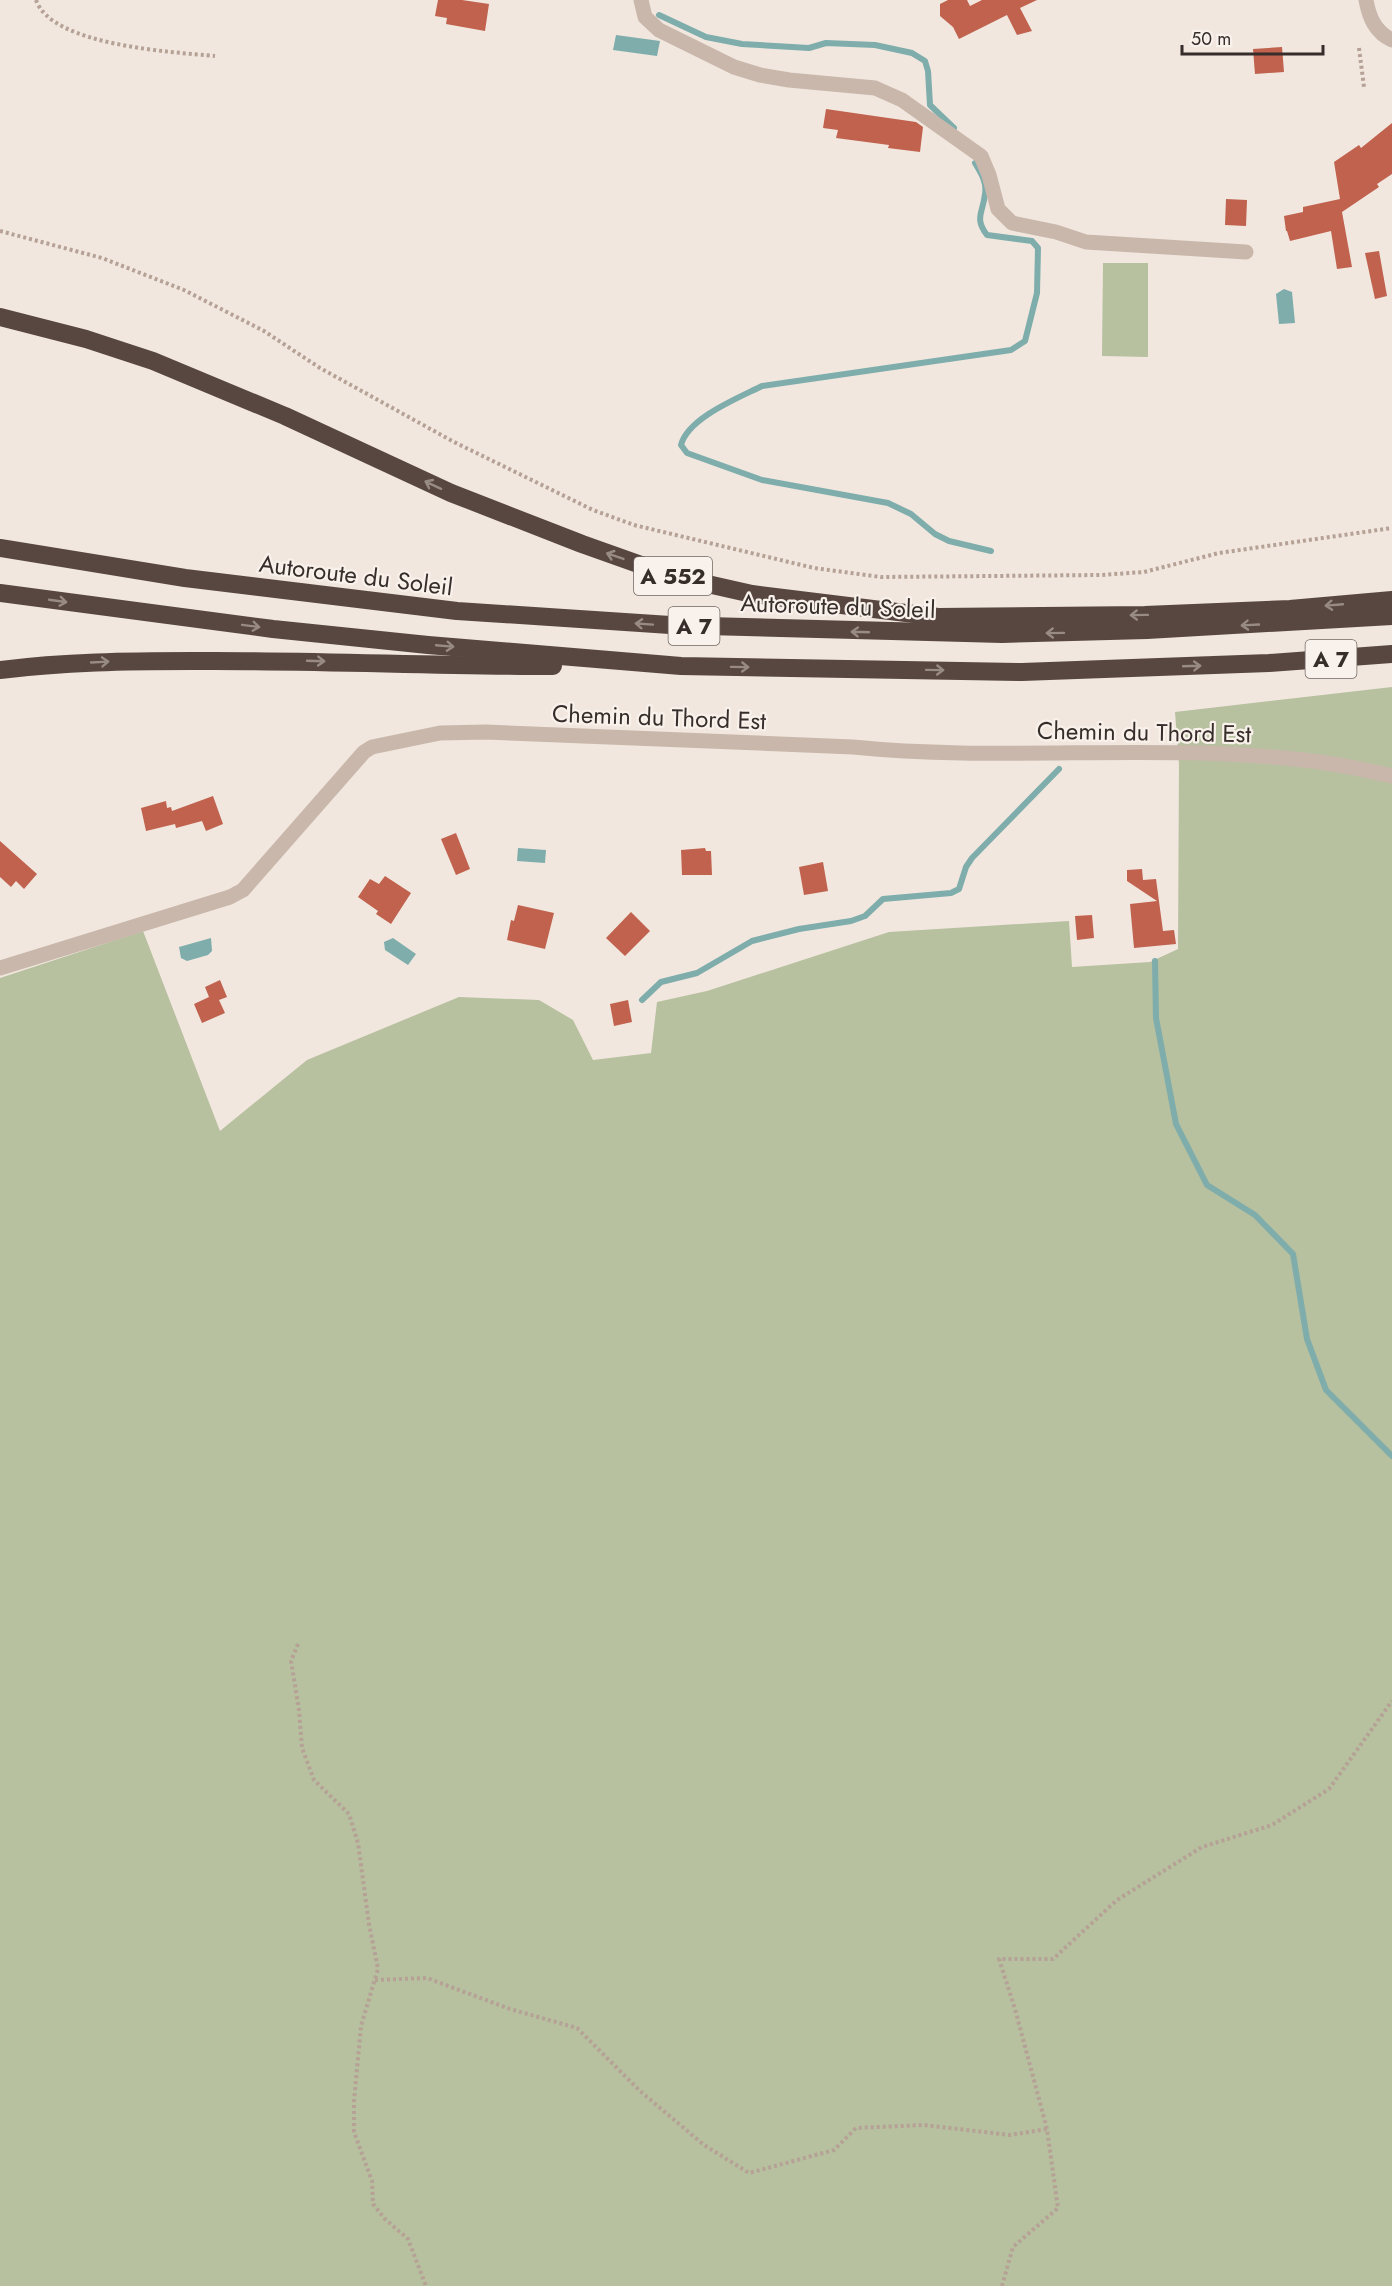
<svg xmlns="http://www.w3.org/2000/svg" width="1392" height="2286" viewBox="0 0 1392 2286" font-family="Jost,sans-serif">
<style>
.green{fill:#b7c09f}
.water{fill:#7eadac}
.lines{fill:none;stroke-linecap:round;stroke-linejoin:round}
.stream{stroke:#7eadac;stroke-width:6}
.building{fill:#c0624e}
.path{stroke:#b5a195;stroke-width:4;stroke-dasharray:3 3;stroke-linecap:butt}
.minor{stroke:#c9b7ab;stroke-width:15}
.highway{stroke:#584741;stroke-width:18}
.oneway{stroke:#988b85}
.labels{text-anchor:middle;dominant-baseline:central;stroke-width:4.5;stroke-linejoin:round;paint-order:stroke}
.shield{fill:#f9f1eb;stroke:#716864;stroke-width:1.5}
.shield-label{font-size:22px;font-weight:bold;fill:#372d2a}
.street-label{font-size:24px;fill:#372d2a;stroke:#f9f1eb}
</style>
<rect width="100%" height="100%" fill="#f1e7de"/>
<g class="green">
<path d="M1103,263H1148V357L1102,356Z"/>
<path d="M1392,687V2286H0V978L143,931L220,1131L307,1060L459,997L539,1000L573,1020L593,1060L651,1053L657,1002L707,991L889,932L1069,921L1072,967L1150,962L1178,949L1179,764L1175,712Z"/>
</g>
<g class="water">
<path d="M616,35L660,41L657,56L613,50Z"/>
<path d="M1284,289L1292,292L1295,323L1279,324L1276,294Z"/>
<path d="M518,848L546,850L545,863L517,861Z"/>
<path d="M211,938L212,951L208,955L187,961L181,958L179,947Z"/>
<path d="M393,938L416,954L408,965L385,950L384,942Z"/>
</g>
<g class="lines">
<g class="stream">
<path d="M659,15L706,37L742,44L809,48L826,43L875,45L912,53L925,61L928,71L930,105L954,128"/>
<path d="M975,163C981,173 987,182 985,194C983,213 974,218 987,235L1032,241L1038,248L1037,293L1025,341L1011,350L762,386C738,398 688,418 681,445L687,453L762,480L888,503L911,514L935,534L949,541L991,551"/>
<path d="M1155,961L1156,1018L1176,1124L1207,1185L1255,1215L1293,1254L1307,1339L1326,1390L1392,1456"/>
<path d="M642,1000L661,982L697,973L752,941L799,929L851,921L865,916L883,899L951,893L959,889L966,867L972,858L1059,769"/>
</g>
</g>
<g class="building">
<path d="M438,0H462L489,4L485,31L446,24L447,18L435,16Z"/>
<path d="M948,0H967L970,6L982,0H1037L1020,8L1032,31L1017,35L1007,15L959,39L953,27L940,16V4Z"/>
<path d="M1282,47L1284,72L1255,74L1253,49Z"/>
<path d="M826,109L916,122L923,127L920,152L888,148L889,145L836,138L838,130L823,128Z"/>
<path d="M1392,123V174L1377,184L1379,187L1342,212L1352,267L1337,269L1331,231L1290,241L1287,231H1286L1284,216L1303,212V207L1340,199L1334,162L1359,145L1361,148Z"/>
<path d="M1226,199L1247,200L1246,226L1225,225Z"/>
<path d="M1379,251L1387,296L1375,299L1365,253Z"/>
<path d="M213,796L223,824L206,831L202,821L176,828L175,824L146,831L141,808L166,801L167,808L171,807L172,811Z"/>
<path d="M456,833L470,869L456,875L441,839Z"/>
<path d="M0,841L37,874L24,889L16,881L11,887L0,877Z"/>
<path d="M705,848L706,851H711L712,875H682L681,850Z"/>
<path d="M823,862L828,891L804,895L799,867Z"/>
<path d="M1142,869L1143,880L1156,879L1163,931L1174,930L1176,944L1134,948L1130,904L1157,901L1127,881V870Z"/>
<path d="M385,876L411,893L391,924L376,914L378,911L358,897L370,879L379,884Z"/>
<path d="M518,905L554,913L545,949L507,940L511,920L514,921Z"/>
<path d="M631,912L650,931L625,956L606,938Z"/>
<path d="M1092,915L1094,938L1077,940L1075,916Z"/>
<path d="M220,980L227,997L219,1000L225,1013L202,1023L194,1004L209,997L205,987Z"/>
<path d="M628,1000L632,1022L614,1026L610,1004Z"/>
</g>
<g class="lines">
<g class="path">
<path d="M36,0C52,46 173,52 215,56"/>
<path d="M1359,48L1364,87"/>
<path d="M0,231L102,258L184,290L264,331L320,368L454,442L593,510L634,525L814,568L881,577L1101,575L1144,572L1219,553L1392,528"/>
<path d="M298,1644L291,1661L299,1710L302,1748L314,1780L349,1814L358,1843L369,1924L378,1969L361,2026L354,2101V2132L372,2181L373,2204L385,2219L408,2239L426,2286"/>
<path d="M375,1980L427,1978L510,2009L577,2028L640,2091L704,2145L749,2173L834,2150L856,2128L924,2125L1010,2135L1047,2129"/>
<path d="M1002,2286L1013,2247L1058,2208L1047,2129L1015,2009L999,1959H1053L1117,1900L1202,1847L1272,1825L1329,1789L1392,1701"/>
</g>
<g class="minor">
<path d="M641,0L645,17L659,30L734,67L760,75L789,80L875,88L902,100L981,156L989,175L998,209L1012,223L1056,232L1086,242L1246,252"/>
<path d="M1366,0C1369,17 1375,32 1392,40"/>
<path d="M0,968L230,897L243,890L364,752L372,747L440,733L486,732L853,747C1002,762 1153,743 1303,760C1333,763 1362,769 1392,776"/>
</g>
<g class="highway">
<path d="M0,317L86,339L153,361L285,416L451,493L582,544L672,576L752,594L938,617L1145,615L1290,609L1392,600"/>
<path d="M0,548L185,578L457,611L670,625L1002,634L1147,630L1392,616"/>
<path d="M0,593L273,629L428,645L681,666L1022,672L1269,663L1392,654"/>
<path d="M0,670C64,662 128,661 192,661C312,660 432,666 553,666"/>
</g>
</g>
<defs><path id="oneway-shaft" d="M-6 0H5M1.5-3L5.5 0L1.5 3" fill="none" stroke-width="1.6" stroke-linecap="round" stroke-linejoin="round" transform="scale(1.5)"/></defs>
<g class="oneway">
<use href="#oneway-shaft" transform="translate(433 485) rotate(-155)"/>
<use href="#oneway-shaft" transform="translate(615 556) rotate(-161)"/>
<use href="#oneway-shaft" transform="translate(58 601) rotate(8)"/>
<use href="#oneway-shaft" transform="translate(1334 605) rotate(175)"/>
<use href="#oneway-shaft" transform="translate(1139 615) rotate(179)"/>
<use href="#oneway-shaft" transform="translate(644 624) rotate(-176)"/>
<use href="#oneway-shaft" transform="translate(1250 625) rotate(177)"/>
<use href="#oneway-shaft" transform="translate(251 626) rotate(7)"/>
<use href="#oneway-shaft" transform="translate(860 632) rotate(-178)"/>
<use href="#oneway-shaft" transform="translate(1055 633) rotate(179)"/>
<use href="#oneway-shaft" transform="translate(445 646) rotate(5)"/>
<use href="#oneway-shaft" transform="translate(316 661) rotate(2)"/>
<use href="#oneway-shaft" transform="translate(100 662) rotate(-3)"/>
<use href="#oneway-shaft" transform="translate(1192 666) rotate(-2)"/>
<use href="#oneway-shaft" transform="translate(740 667) rotate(1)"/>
<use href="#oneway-shaft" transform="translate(935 670) rotate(1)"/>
</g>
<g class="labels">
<g class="shield">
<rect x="634" y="557" width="78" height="38" rx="4.5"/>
<rect x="668.5" y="607" width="51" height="38" rx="4.5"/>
<rect x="1305.5" y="640" width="51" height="38" rx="4.5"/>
</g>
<g class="shield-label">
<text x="673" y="576">A 552</text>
<text x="694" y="626">A 7</text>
<text x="1331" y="659">A 7</text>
</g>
<g class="street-label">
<text transform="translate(356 575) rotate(7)">Autoroute du Soleil</text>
<text transform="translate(838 606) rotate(2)">Autoroute du Soleil</text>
<text transform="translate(659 717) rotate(2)">Chemin du Thord Est</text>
<text transform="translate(1144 732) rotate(1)">Chemin du Thord Est</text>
</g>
</g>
<path d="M1182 45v9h141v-9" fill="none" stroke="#372d2a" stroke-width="3"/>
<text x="1191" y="45" font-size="18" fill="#372d2a" stroke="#f9f1eb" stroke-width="4.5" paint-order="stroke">50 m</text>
</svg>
